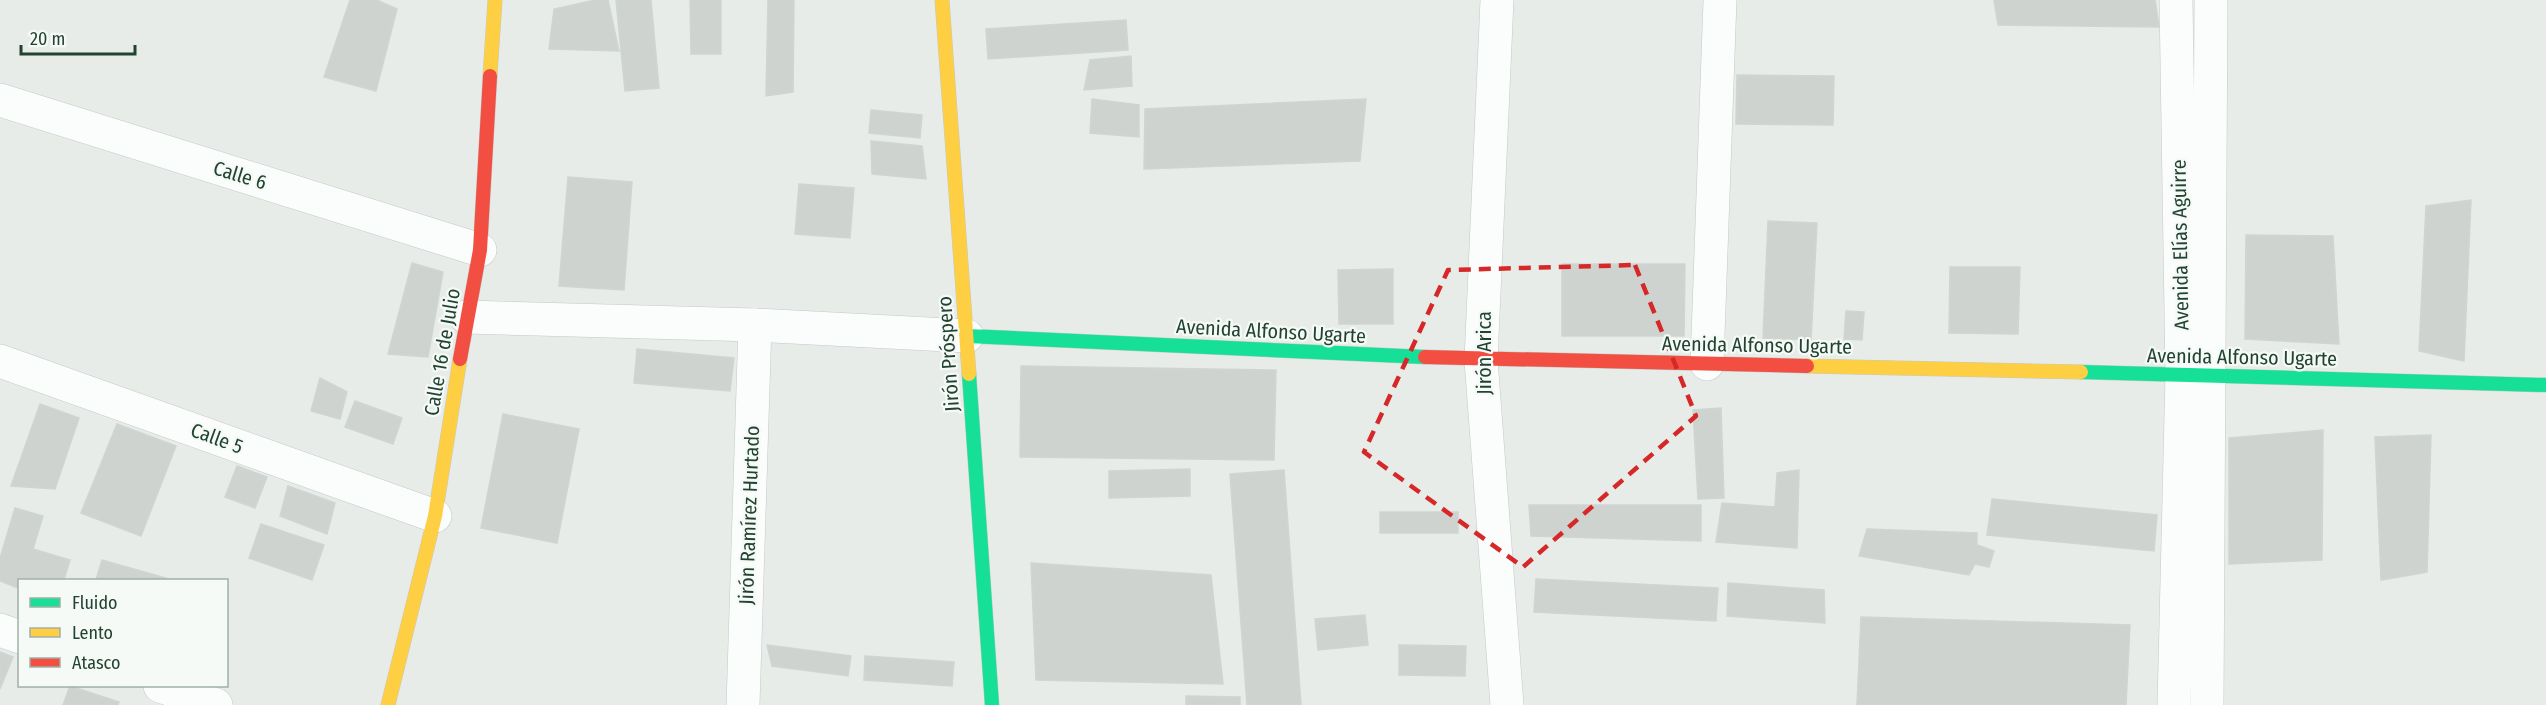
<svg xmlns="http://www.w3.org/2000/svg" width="2546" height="705" viewBox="0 0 2546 705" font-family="'Fira Sans Condensed',sans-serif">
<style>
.building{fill:#ced3d0;stroke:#cfd5d2;stroke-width:1.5}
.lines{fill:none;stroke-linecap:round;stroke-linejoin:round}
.street-casing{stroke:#c4c9c6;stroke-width:34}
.fast-casing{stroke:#c2cac6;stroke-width:15}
.slow-casing{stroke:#c2cac6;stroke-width:15}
.jam-casing{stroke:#c2cac6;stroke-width:15}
.street{stroke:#fbfcfc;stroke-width:33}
.fast{stroke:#16e098;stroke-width:14}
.slow{stroke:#ffcf43;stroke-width:14}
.jam{stroke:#f24e42;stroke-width:14}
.marked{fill:none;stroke:#d62828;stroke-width:4.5;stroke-dasharray:12 8;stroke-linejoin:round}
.labels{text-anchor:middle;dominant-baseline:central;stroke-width:4.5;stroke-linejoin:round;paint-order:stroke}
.street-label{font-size:20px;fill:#224232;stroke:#f5faf7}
</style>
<rect width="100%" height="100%" fill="#e7ece9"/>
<g class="building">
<path d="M350,0H377L397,9L376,91L324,77Z"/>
<path d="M595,0H608L619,51L549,49L554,9Z"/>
<path d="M616,0H651L659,88L625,91Z"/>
<path d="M690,0H721V54H691Z"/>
<path d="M768,0H794L793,92L766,96Z"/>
<path d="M1994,0H2155L2159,27L1998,25Z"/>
<path d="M1126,20L1128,50L988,59L986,29Z"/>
<path d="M1131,56L1132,86L1084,90L1090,60Z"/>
<path d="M1737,75L1834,76L1833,125L1736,124Z"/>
<path d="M1092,99L1139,105V137L1090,133Z"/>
<path d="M1366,99L1360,161L1144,169L1145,109Z"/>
<path d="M871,110L922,115L920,138L869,133Z"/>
<path d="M871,141L922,146L926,179L872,174Z"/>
<path d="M568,177L632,182L624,290L559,286Z"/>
<path d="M799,184L854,188L850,238L795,234Z"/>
<path d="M2471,200L2464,361L2419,351L2426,206Z"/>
<path d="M1768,221L1817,223L1811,340L1763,338Z"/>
<path d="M2246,235L2333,236L2339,344L2245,339Z"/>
<path d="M412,263L443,272L428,357L388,354Z"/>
<path d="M1562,264H1685L1684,336H1562Z"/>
<path d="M1950,267H2020L2018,334L1949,333Z"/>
<path d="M1393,269V324H1339L1338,270Z"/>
<path d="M1846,311L1864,312L1862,340L1844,339Z"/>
<path d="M637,349L734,358L730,391L634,383Z"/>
<path d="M1021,366L1276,370L1274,460L1020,457Z"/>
<path d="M320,378L347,392L340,419L311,411Z"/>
<path d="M355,401L402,418L393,444L345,427Z"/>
<path d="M40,404L79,418L55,489L11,486Z"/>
<path d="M1721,408L1724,498L1698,499L1693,410Z"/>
<path d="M503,414L579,429L557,543L481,528Z"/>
<path d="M117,424L176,446L141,536L81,513Z"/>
<path d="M2323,430L2322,560L2229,564V438Z"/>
<path d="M2431,435L2427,572L2381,580L2375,437Z"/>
<path d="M237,466L267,477L255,508L225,497Z"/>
<path d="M1190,469V496L1109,498V471Z"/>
<path d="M1284,470L1301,705H1247L1230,474Z"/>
<path d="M1799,470L1797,548L1716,542L1722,503L1775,507L1777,473Z"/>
<path d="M288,486L335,503L327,534L280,516Z"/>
<path d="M1992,499L2157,515L2154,551L1987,535Z"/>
<path d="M1529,505H1701V541L1531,536Z"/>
<path d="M15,508L43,516L33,549L70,560L64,580H20V589L0,581V558Z"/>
<rect x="1380" y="512" width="78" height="21"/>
<path d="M261,524L324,545L312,580L249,558Z"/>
<path d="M1867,529L1977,533V545L1994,551L1989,567L1975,564L1969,575L1859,556Z"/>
<path d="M102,560L166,578V580H96Z"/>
<path d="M1031,563L1211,575L1223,684L1036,680Z"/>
<path d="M1536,579L1718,588L1716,621L1534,612Z"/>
<path d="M1728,583L1824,590L1825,623L1727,616Z"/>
<path d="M1365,615L1368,645L1318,650L1315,619Z"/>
<path d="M1861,617L2130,625L2126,705H1857Z"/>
<path d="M767,645L851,656L848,676L772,666Z"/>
<path d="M1399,645L1466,646L1465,676L1399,675Z"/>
<path d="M0,652L13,657L0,689Z"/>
<path d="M865,656L954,662L952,686L864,680Z"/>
<path d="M70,686L119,702L118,705H63Z"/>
<path d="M1186,696L1240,697V705H1186Z"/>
</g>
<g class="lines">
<g class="street-casing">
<g id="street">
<path d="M1497,0L1481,360L1507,705"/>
<path d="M0,100L480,250"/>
<path d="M466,317L755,325L967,336"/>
<path d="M0,361L435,516"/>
<path d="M1707,364L1720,0"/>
<path d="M0,630L20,637"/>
<path d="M160,686L216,705"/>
<path d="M743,705L755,325"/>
<path d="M2174,705L2182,374L2176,0"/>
<path d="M2207,705L2211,0"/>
</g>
</g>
<g class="fast-casing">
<g id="fast">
<path d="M967,336L1425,357"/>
<path d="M2081,372L2546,385"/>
<path d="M969,374L992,705"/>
</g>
</g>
<g class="slow-casing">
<g id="slow">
<path d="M942,0L969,374"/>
<path d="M490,76L495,0"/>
<path d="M1807,366L2081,372"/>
<path d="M388,705L435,516L460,359"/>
</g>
</g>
<g class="jam-casing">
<g id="jam">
<path d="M1425,357L1807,366"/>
<path d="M460,359L480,250L490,76"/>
</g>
</g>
<use href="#street" class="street"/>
<use href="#fast" class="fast"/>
<use href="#slow" class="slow"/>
<use href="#jam" class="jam"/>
</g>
<path class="marked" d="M1635,265L1696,416L1523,567L1364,452L1448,270Z"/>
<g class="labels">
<g class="street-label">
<text transform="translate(240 175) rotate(17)">Calle 6</text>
<text transform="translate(2180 245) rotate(-91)">Avenida Elías Aguirre</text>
<text transform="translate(1271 331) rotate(3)">Avenida Alfonso Ugarte</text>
<text transform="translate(1757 345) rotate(1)">Avenida Alfonso Ugarte</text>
<text transform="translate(442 352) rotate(-80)">Calle 16 de Julio</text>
<text transform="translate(1484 353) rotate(-90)">Jirón Arica</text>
<text transform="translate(948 354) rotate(-94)">Jirón Próspero</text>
<text transform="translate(2242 357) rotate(1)">Avenida Alfonso Ugarte</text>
<text transform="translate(217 438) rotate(20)">Calle 5</text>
<text transform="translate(749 515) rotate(-88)">Jirón Ramírez Hurtado</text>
</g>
</g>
<rect x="18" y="579" width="210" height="108" fill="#f5faf7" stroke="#a1b0a8" stroke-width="1.5"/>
<rect x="30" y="598" width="30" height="9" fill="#16e098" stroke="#a1b0a8" stroke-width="1.5"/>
<text x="72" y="609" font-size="18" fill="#224232">Fluido</text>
<rect x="30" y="628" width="30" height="9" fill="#ffcf43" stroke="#a1b0a8" stroke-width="1.5"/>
<text x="72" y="639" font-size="18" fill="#224232">Lento</text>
<rect x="30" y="658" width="30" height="9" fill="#f24e42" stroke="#a1b0a8" stroke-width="1.5"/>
<text x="72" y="669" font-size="18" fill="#224232">Atasco</text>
<path d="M21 45v9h114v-9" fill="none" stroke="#224232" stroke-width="3"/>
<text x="30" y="45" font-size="18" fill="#224232" stroke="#f5faf7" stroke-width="4.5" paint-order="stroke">20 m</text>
</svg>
